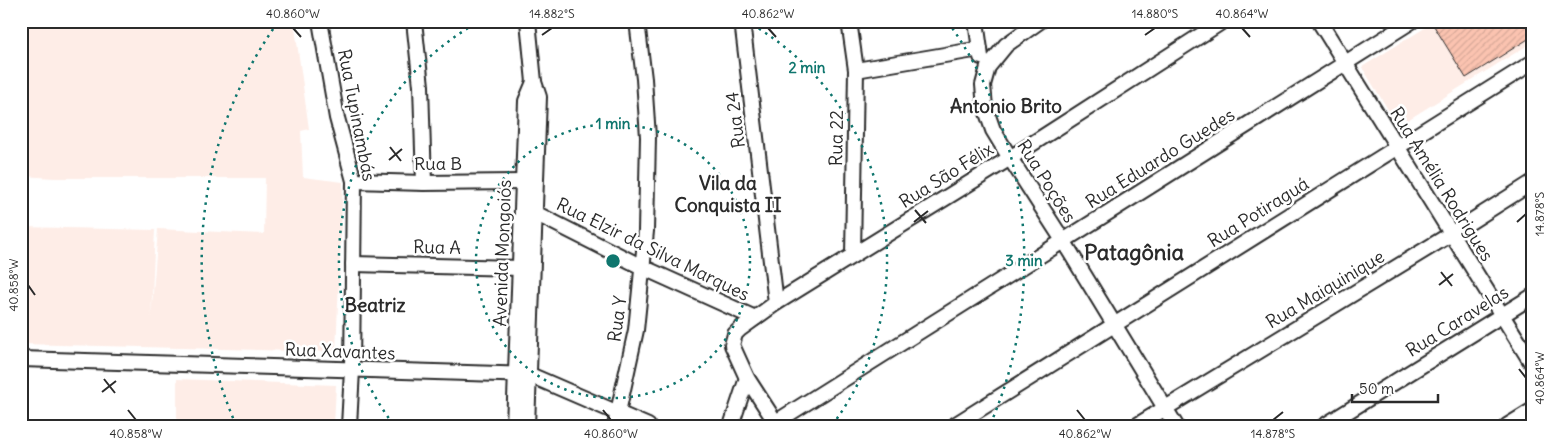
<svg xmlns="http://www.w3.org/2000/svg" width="1554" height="447" viewBox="0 0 1554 447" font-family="Delius,sans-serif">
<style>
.built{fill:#feede7}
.building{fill:url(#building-hatch);stroke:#2b2b2b}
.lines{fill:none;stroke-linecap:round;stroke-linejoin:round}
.minor-casing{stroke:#2b2b2b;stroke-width:18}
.minor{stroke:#fff;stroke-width:14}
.ticks{fill:none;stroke:#2b2b2b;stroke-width:2}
.ring{fill:none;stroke:#0f766e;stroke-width:2.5;stroke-dasharray:2.5 5}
.labels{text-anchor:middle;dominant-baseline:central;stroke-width:5;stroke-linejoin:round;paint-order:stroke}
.street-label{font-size:18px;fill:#2b2b2b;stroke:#fff}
.neighbourhood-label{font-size:19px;font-weight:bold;fill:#2b2b2b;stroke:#fff}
.district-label{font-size:22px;font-weight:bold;fill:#2b2b2b;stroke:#fff}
.centre{fill:#0f766e;stroke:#fff;stroke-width:2.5}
.ring-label{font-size:15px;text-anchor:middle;font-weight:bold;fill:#0f766e;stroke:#fff;stroke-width:5;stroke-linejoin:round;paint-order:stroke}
.neatline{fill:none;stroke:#2b2b2b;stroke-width:2}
.ticks-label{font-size:12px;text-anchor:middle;fill:#2b2b2b}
</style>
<defs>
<pattern id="building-hatch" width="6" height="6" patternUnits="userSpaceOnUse" patternTransform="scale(1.25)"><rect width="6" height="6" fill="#fbc3b0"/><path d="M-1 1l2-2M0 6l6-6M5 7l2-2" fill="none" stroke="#d7a898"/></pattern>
</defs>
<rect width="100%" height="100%" fill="#fff"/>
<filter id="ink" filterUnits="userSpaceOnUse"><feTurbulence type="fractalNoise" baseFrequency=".02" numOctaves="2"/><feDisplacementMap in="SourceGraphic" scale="10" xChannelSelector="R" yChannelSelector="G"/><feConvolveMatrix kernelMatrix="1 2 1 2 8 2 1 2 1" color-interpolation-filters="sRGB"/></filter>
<g filter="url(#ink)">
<g class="built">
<path d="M21,21H294L309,129L301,131L303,177L343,182L336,352L21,344V227L155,230L151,318L158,229L264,234L265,178H55L21,176Z"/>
<path d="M1436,21H1533V42L1398,126L1362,67Z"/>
<path d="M177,379L336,385L334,426H177Z"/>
</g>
<path class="building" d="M1441,21H1533V36L1466,78L1434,26Z"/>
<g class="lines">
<g class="minor-casing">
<g id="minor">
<path d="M320,21L337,118L354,181L352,370L349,426"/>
<path d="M414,21L421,86L424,183"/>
<path d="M742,21L776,303"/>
<path d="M849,21L856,70L853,255"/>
<path d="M976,21L981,57"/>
<path d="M1040,21L1006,45L988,67L983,85L985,107L993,130L1010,158L1064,242L1176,426"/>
<path d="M1319,21L1533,365"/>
<path d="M856,70L980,49"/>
<path d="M354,181L424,183L523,182"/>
<path d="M535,213L642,267L755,318"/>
<path d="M353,264L520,268"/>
<path d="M21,359L530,375L648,426"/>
<path d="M776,422L1412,21"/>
<path d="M514,426L526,101L534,82"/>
<path d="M527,426L539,97L534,82L528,21"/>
<path d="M615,426L636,330L646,231L648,137L644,79L637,21"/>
<path d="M731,426L747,378"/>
<path d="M778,426L747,378L732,345L735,334L740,329L776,303L1010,158L1223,21"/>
<path d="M953,426L1533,62"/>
<path d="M1136,426L1451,234L1533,182"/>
<path d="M1324,426L1533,296"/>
<path d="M1507,426L1533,410"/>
</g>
</g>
<use href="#minor" class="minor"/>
</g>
</g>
<path class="ticks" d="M293,28L301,37M768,28L776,37M1242,28L1250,37M542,35L552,28M1145,35L1155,28M390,147L401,161M389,160L402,149M915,210L926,223M914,222L928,211M1517,222L1526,214M1441,272L1452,286M28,285L35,295M1439,285L1453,274M1519,369L1526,378M104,379L115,393M102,392L116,381M128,410L136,420M603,410L611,420M1077,410L1085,420M1273,420L1283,412"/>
<g class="ring">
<circle cx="613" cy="261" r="137"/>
<path d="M393 424A274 274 0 0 1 480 21M746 21A274 274 0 0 1 833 424"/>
<path d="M236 425A411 411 0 0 1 278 22M948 22A411 411 0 0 1 990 425"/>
</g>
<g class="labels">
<g class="street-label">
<text transform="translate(357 115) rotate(79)">Rua Tupinambás</text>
<text transform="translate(735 120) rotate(-97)">Rua 24</text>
<text transform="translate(836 138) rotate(-89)">Rua 22</text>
<text transform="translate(1160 158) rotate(-32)">Rua Eduardo Guedes</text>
<text x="438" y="163">Rua B</text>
<text transform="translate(946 175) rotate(-32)">Rua São Félix</text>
<text transform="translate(1047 181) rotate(58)">Rua Poções</text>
<text transform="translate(1442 184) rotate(58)">Rua Amélia Rodrigues</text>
<text transform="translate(1258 212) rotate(-32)">Rua Potiraguá</text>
<text transform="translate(437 247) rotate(1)">Rua A</text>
<text transform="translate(653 249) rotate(26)">Rua Elzir da Silva Marques</text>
<text transform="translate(502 253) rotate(-88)">Avenida Mongoiós</text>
<text transform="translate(1325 289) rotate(-31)">Rua Maiquinique</text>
<text transform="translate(617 319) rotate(-82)">Rua Y</text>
<text transform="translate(1457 321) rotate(-32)">Rua Caravelas</text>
<text transform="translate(340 351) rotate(2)">Rua Xavantes</text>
</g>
<g class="neighbourhood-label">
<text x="1006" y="106">Antonio Brito</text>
<text x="728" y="183">Vila da<tspan x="728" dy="22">Conquista II</tspan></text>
<text x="375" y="305">Beatriz</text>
</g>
<g class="district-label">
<text x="1134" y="252">Patagônia</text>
</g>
</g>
<circle cx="613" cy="261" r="8" class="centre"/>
<g class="ring-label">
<text x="807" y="73">2 min</text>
<text x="613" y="129">1 min</text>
<text x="1024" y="266">3 min</text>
</g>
<rect width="1554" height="447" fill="none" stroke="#fff" stroke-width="55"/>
<path d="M1352 394v8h86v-8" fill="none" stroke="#2b2b2b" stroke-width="2.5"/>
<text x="1359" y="394" font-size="15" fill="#2b2b2b" stroke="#ffffff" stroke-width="4" paint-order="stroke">50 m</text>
<rect x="28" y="28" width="1498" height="392" class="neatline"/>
<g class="ticks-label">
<text x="293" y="18">40.860°W</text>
<text x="552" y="18">14.882°S</text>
<text x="768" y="18">40.862°W</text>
<text x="1155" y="18">14.880°S</text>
<text x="1242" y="18">40.864°W</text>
<text transform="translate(1540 214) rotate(-90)" y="4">14.878°S</text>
<text transform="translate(14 285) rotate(-90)" y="4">40.858°W</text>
<text transform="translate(1540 378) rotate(-90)" y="4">40.864°W</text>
<text x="136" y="438">40.858°W</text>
<text x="611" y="438">40.860°W</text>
<text x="1085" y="438">40.862°W</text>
<text x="1273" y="438">14.878°S</text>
</g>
</svg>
